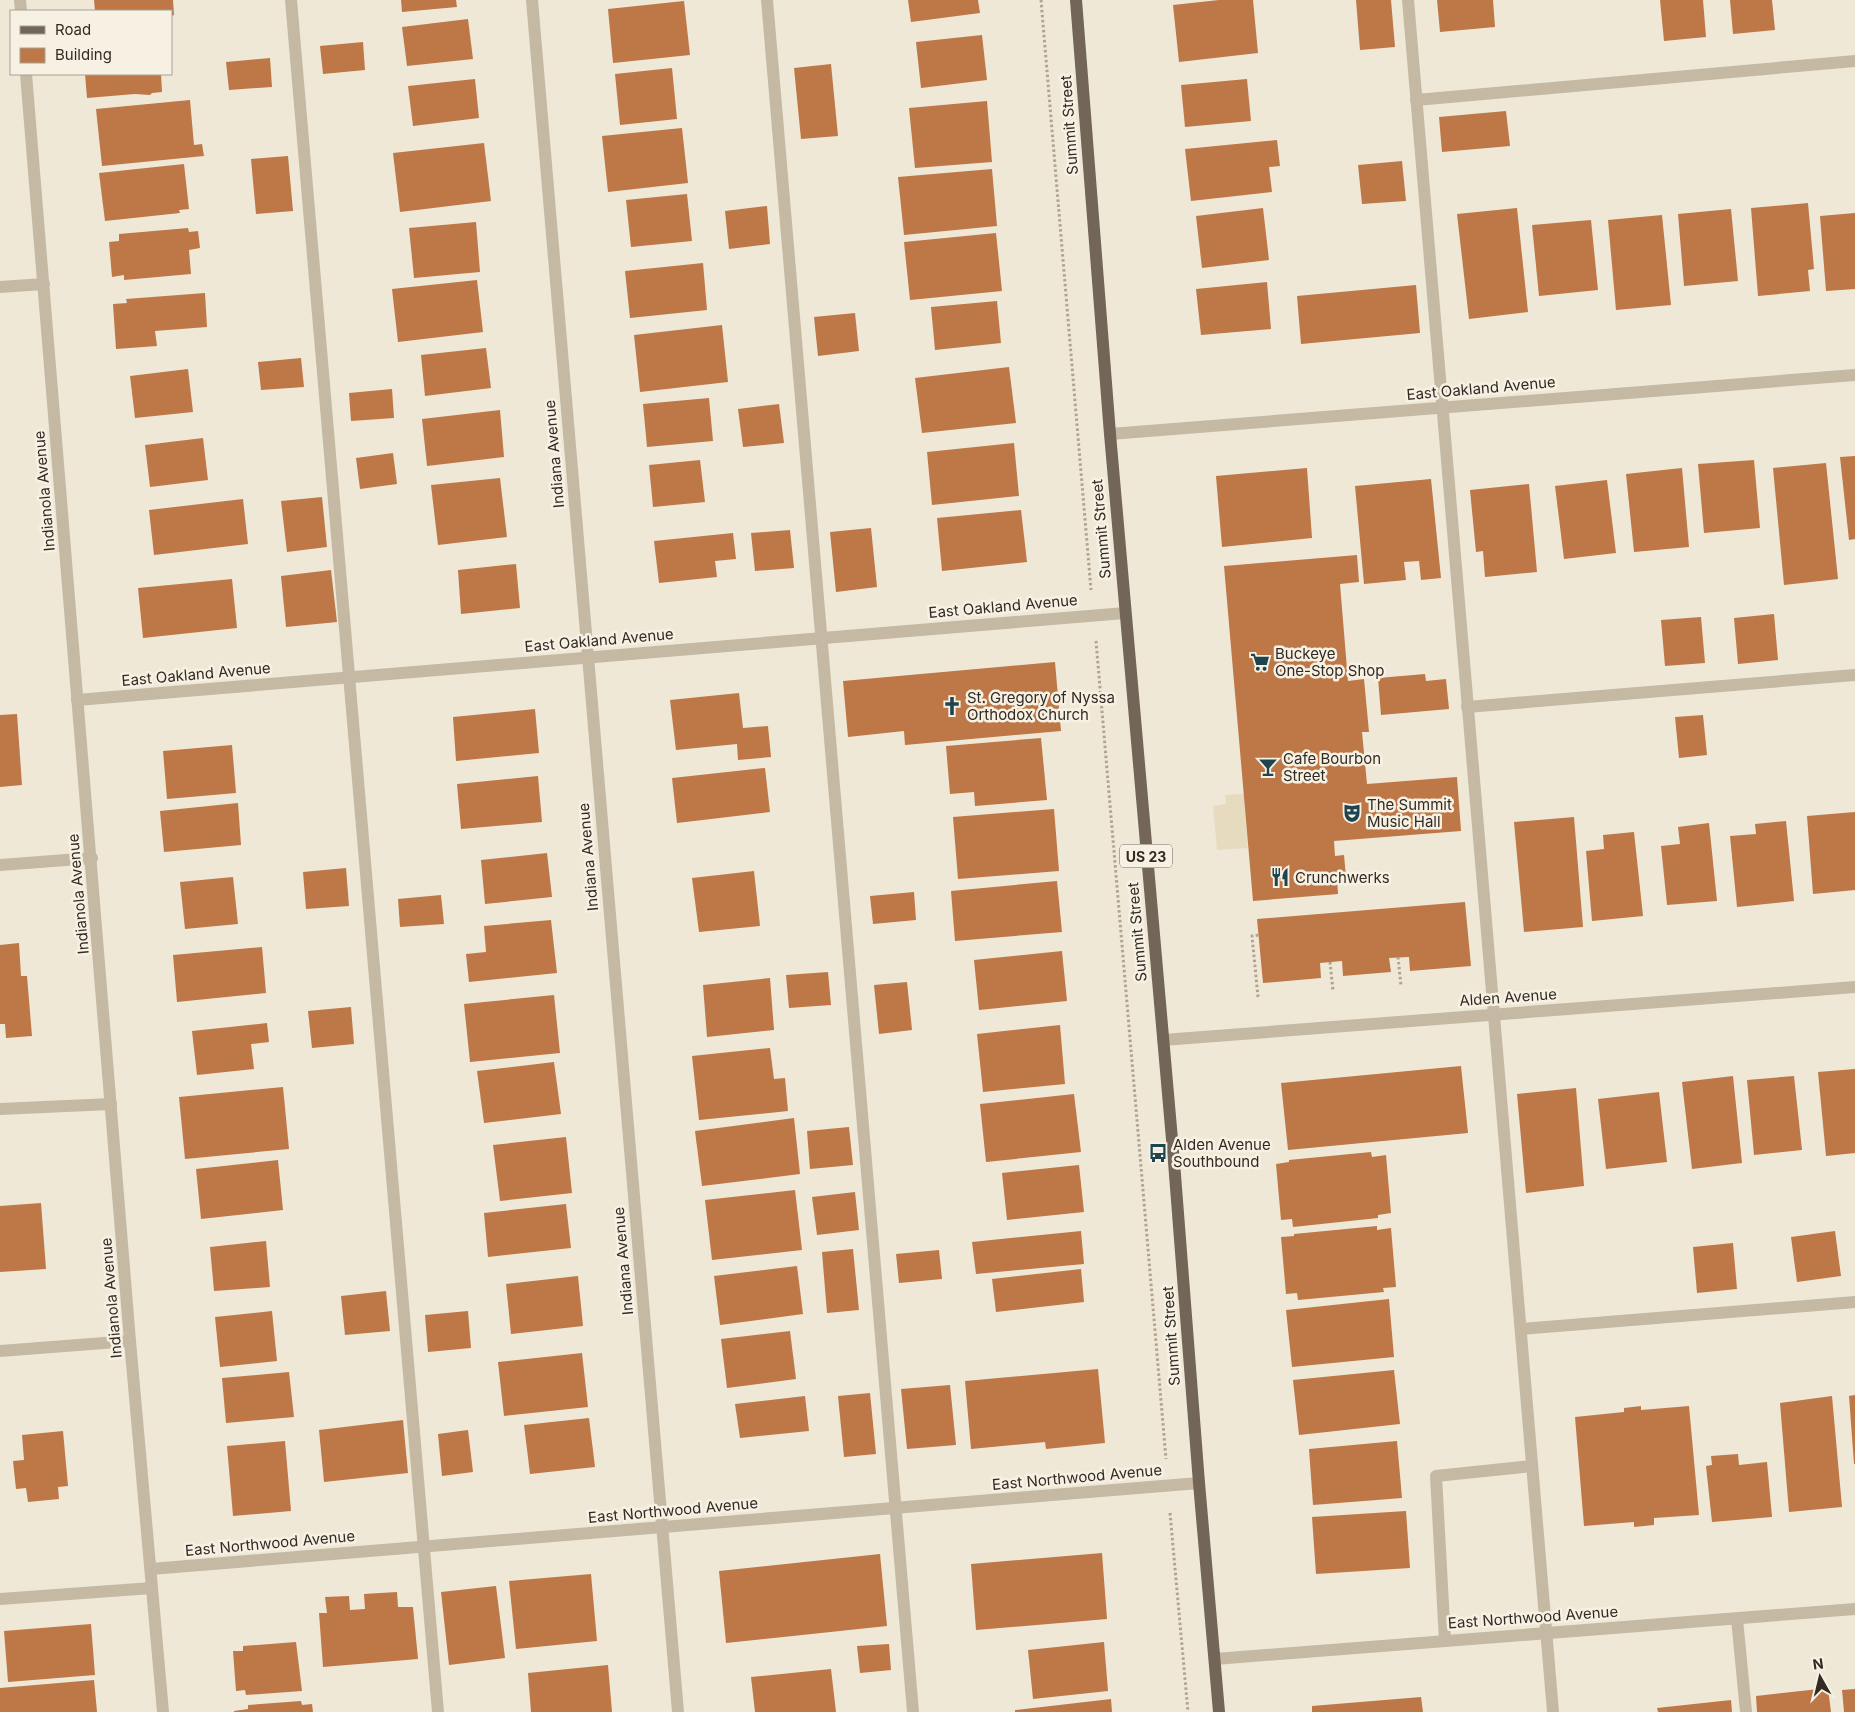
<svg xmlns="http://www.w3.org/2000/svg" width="1855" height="1712" viewBox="0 0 1855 1712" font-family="Inter,sans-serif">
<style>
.plaza{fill:#e6dbbf}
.building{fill:#be7746}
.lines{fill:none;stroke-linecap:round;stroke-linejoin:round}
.path{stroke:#b1a38f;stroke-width:3;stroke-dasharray:2.5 2.5;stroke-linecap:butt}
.minor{stroke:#c5b9a4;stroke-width:12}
.major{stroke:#736557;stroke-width:12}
.labels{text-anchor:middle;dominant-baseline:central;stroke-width:5;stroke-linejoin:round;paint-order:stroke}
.shield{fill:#f7f1e3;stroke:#6d665e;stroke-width:1}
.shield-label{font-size:14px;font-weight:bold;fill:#322b25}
.street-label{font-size:15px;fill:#322b25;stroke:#f7f1e3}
.poi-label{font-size:15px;fill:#322b25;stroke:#f7f1e3;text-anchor:start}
</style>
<rect width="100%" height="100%" fill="#efe8d7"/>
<path class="plaza" d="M1244,794L1248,848L1217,850L1213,806L1226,804L1225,795Z"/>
<g class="building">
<path d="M94,0H173L174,15L171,16V11H95Z"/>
<path d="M401,0H456L457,7L402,12Z"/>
<path d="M908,0H978L980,13L911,22Z"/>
<path d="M1219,0H1253L1258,53L1179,62L1173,5Z"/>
<path d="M1356,0H1391L1395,47L1360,50Z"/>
<path d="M1437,0H1493L1495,27L1440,32Z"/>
<path d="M1660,0H1703L1706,37L1664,41Z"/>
<path d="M1730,0H1772L1775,30L1733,34Z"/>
<path d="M684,1L690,55L613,63L608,9Z"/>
<path d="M468,19L473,59L407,66L402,27Z"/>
<path d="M982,35L987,80L921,88L916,42Z"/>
<path d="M363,42L365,70L323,74L320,46Z"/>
<path d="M270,58L272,87L229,90L226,62Z"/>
<path d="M831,64L838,136L801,139L794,68Z"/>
<path d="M672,68L677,119L620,125L615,74Z"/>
<path d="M85,74H161L162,92L152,93L150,95L135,94L87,98Z"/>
<path d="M475,79L479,118L413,126L408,86Z"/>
<path d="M1247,79L1251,121L1185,127L1181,85Z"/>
<path d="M190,100L194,145L202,144L204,156L102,166L96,109Z"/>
<path d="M987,101L992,162L915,168L909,108Z"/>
<path d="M1506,111L1510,146L1442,152L1439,117Z"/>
<path d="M682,128L688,183L608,192L602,136Z"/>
<path d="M1277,140L1280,166L1269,167L1272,192L1191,201L1185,149Z"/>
<path d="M484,143L491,201L400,212L393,153Z"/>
<path d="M288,156L293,211L256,214L251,159Z"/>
<path d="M1402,161L1406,201L1362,204L1358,165Z"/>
<path d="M184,164L189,209L179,210L180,213L105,221L99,173Z"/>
<path d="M992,169L997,226L904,235L898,177Z"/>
<path d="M687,194L692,241L631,247L626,200Z"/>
<path d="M1808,203L1814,269L1808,270L1810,291L1758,296L1751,208Z"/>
<path d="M767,206L770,244L729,249L725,211Z"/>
<path d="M1263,208L1269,260L1202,268L1196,216Z"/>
<path d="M1517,208L1528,312L1469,319L1457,214Z"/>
<path d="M1731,209L1738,281L1684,286L1678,214Z"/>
<path d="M1855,213V289L1826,291L1820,216Z"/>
<path d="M1662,215L1671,305L1616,310L1608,220Z"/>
<path d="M1591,220L1598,290L1539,296L1532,225Z"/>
<path d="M476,222L480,272L414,278L409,228Z"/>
<path d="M188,228L189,232L198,231L200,248L189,250L191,274L124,280V275L112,277L109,242L119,241V234Z"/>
<path d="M996,233L1002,291L910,300L904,242Z"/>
<path d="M703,263L707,310L630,318L625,271Z"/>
<path d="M477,280L483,332L398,342L392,289Z"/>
<path d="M1267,282L1271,329L1201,335L1196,289Z"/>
<path d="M1416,285L1420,333L1301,344L1297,296Z"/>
<path d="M205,293L207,327L155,331L157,346L116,349L113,304L127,303L126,299Z"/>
<path d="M997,301L1001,343L935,350L931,307Z"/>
<path d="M855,313L859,351L818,356L814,317Z"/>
<path d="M722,325L728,382L640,392L634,335Z"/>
<path d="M486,348L491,388L425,396L421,355Z"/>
<path d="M301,358L304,387L261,390L258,362Z"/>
<path d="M1009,367L1016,423L922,433L915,378Z"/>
<path d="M188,369L193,412L135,418L130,376Z"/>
<path d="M392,389L394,418L351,421L349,393Z"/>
<path d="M709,398L713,441L647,447L643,404Z"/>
<path d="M779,404L784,443L743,447L738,409Z"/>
<path d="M500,410L504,457L427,466L422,419Z"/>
<path d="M203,438L208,480L150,487L145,445Z"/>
<path d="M1014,443L1019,496L932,505L927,452Z"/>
<path d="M393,453L397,484L360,489L356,458Z"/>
<path d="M1855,456V539L1849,540L1840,457Z"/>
<path d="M700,460L705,502L653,507L649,465Z"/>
<path d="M1754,460L1760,528L1704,533L1698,464Z"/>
<path d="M1826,463L1838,579L1784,585L1773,468Z"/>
<path d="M1307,468L1312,538L1222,547L1216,476Z"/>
<path d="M1682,468L1689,547L1634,552L1626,474Z"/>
<path d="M500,478L507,537L438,545L431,485Z"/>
<path d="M1431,479L1441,578L1421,580L1419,561L1404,562L1406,580L1364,584L1355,486Z"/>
<path d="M1607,480L1616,553L1564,559L1555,486Z"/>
<path d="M1529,484L1537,572L1485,577L1483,551L1476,552L1470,490Z"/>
<path d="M322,497L327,547L287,552L281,501Z"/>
<path d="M243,499L248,544L154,555L149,510Z"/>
<path d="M1021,510L1027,562L942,571L937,518Z"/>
<path d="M871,528L877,587L836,592L830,532Z"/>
<path d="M790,530L794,568L755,571L751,533Z"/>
<path d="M733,533L736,559L715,561L717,577L659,583L654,541Z"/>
<path d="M1357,555L1359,582L1340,584L1348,681L1364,679L1369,732H1362L1367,784L1457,777L1461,831L1334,841L1335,856L1344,855L1346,877H1337L1338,894L1253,901L1224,566Z"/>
<path d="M516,564L520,608L461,614L458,570Z"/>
<path d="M331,570L337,622L286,627L281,576Z"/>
<path d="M232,579L237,628L143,638L138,588Z"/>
<path d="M1774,614L1778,660L1738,664L1734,618Z"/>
<path d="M1701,617L1705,663L1665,666L1661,620Z"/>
<path d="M1055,662L1061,731L905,745L904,731L848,737L843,681Z"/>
<path d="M1425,674L1426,681L1446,679L1449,709L1381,715L1378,678Z"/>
<path d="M739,693L743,728L768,726L771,757L738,760L737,744L676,750L670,700Z"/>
<path d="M535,709L539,753L456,761L453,717Z"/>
<path d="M17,714L22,785L0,787V715Z"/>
<path d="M1703,715L1707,755L1679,758L1675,717Z"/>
<path d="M1041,738L1047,800L975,806L974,792L950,794L946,746Z"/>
<path d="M232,745L236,793L167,799L163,751Z"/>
<path d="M765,768L770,812L677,823L672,778Z"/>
<path d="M538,776L542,822L461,829L457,784Z"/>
<path d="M238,803L241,845L164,852L160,811Z"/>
<path d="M1054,809L1059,871L958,879L953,817Z"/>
<path d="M1855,812V890L1813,894L1807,816Z"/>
<path d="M1574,817L1583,927L1524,932L1514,822Z"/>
<path d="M1786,821L1794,901L1737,907L1730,836L1756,834L1755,824Z"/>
<path d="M1709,823L1717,901L1667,905L1661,846L1680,844L1678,827Z"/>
<path d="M1634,832L1643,916L1592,921L1586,851L1604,849L1603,835Z"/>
<path d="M547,853L552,897L485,904L481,860Z"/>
<path d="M346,868L349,906L306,909L303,872Z"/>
<path d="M754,871L760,926L699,932L692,878Z"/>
<path d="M233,877L238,924L185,929L180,882Z"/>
<path d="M1057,881L1062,932L955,941L951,891Z"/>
<path d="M914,892L916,920L873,924L870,896Z"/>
<path d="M441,895L444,924L400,927L398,899Z"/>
<path d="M1465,902L1471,966L1410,971L1409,957L1389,958L1391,972L1343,976L1342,961L1320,963L1321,978L1263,983L1257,919Z"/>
<path d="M551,920L557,973L469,982L466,954L486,952L484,926Z"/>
<path d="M19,943L21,976H27L32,1036L6,1038L5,1024H0V945Z"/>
<path d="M262,947L266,993L177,1002L173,955Z"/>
<path d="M1062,951L1067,1001L979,1010L974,960Z"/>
<path d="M828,972L831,1005L789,1008L786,975Z"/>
<path d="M770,978L774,1030L707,1037L703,985Z"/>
<path d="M907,982L912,1030L879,1034L874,985Z"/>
<path d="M554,995L560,1053L470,1062L464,1004Z"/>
<path d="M351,1007L354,1044L312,1048L308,1011Z"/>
<path d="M267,1023L269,1042L251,1044L254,1069L197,1075L192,1031Z"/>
<path d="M1060,1025L1065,1084L983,1092L977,1034Z"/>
<path d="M770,1048L774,1079L785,1078L788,1111L699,1120L692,1056Z"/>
<path d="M554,1062L561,1114L484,1123L477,1071Z"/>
<path d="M1461,1066L1468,1133L1288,1150L1281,1083Z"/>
<path d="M1855,1069V1153L1826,1156L1818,1072Z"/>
<path d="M1733,1076L1742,1163L1692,1169L1682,1082Z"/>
<path d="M1794,1076L1802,1150L1754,1155L1747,1080Z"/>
<path d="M283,1087L289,1149L185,1159L179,1097Z"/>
<path d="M1576,1088L1584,1186L1526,1193L1517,1094Z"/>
<path d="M1659,1092L1667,1162L1606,1169L1598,1099Z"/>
<path d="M1074,1094L1081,1152L986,1162L980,1104Z"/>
<path d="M794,1118L800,1174L702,1186L695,1131Z"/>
<path d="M849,1127L853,1165L810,1169L807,1131Z"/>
<path d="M566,1137L572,1193L500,1201L493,1145Z"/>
<path d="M1371,1152L1372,1157L1386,1155L1391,1213L1378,1215V1218L1293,1227L1292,1219L1281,1220L1276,1164L1289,1162V1160Z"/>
<path d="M278,1160L283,1210L201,1219L196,1169Z"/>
<path d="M1079,1165L1084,1212L1007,1220L1002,1173Z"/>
<path d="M795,1190L802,1250L712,1260L705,1200Z"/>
<path d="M855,1192L859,1230L817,1235L812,1197Z"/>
<path d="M41,1203L46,1269L0,1272V1206Z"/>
<path d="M566,1204L571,1248L488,1257L484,1213Z"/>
<path d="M1377,1226V1230L1391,1228L1396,1287L1383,1288L1384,1292L1298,1300L1297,1293L1286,1294L1281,1237L1294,1236V1234Z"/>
<path d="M1081,1231L1084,1264L976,1274L972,1242Z"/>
<path d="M1835,1231L1841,1276L1797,1282L1791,1237Z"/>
<path d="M266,1241L270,1287L214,1291L210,1247Z"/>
<path d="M1733,1243L1737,1289L1697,1293L1693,1247Z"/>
<path d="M853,1249L859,1310L827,1313L822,1252Z"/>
<path d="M939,1250L942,1279L899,1283L896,1254Z"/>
<path d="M797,1266L803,1314L720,1325L714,1276Z"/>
<path d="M1081,1269L1084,1302L996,1312L992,1279Z"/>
<path d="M578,1276L583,1326L511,1334L506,1284Z"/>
<path d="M386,1291L390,1331L345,1335L341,1296Z"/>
<path d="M1389,1299L1394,1357L1292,1367L1286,1310Z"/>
<path d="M272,1311L277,1361L220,1367L215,1317Z"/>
<path d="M468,1311L471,1348L428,1352L425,1315Z"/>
<path d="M790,1331L796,1379L727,1388L721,1339Z"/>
<path d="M582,1353L588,1407L504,1416L498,1362Z"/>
<path d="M1098,1369L1105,1443L1046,1449L1045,1442L971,1449L965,1381Z"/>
<path d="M1394,1370L1400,1424L1299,1435L1293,1380Z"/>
<path d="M289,1372L294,1417L226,1423L222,1378Z"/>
<path d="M950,1385L956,1445L907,1449L901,1389Z"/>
<path d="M870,1393L876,1454L844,1457L838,1396Z"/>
<path d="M1855,1395V1464H1854L1849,1396Z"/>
<path d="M805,1396L809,1431L740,1438L735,1404Z"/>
<path d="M1832,1396L1842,1507L1789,1512L1780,1403Z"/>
<path d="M1641,1406V1410L1689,1406L1699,1515L1654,1518V1525L1634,1527V1522L1584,1526L1575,1417L1624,1412V1408Z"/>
<path d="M589,1418L595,1467L530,1474L524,1425Z"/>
<path d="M403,1420L408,1473L324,1482L319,1430Z"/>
<path d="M468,1430L473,1472L442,1476L438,1434Z"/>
<path d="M63,1431L68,1486L58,1487L59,1499L28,1502L26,1488L16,1489L13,1461L24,1460L22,1435Z"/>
<path d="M285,1441L291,1511L233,1516L227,1446Z"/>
<path d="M1397,1441L1402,1498L1313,1505L1309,1449Z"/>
<path d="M1738,1454L1739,1465L1767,1462L1772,1517L1712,1522L1706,1466L1712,1465L1711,1456Z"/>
<path d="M1406,1511L1410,1568L1316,1574L1312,1517Z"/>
<path d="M1102,1553L1107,1619L976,1630L971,1564Z"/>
<path d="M880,1554L887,1626L726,1643L719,1571Z"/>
<path d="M591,1574L597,1641L516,1649L509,1581Z"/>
<path d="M496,1586L505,1658L449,1665L441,1592Z"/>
<path d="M397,1592L398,1607H413L418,1659L323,1667L319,1613H327L325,1597L349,1596L350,1610L365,1609L364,1594Z"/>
<path d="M91,1624L95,1675L8,1682L4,1631Z"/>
<path d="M296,1642L302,1691L246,1695L245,1690L236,1691L233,1651H243V1646Z"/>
<path d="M1104,1642L1108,1691L1033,1699L1028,1650Z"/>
<path d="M889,1644L891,1670L860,1673L857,1646Z"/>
<path d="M608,1665L612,1712H531L528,1673Z"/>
<path d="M831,1669L836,1712H755L751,1677Z"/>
<path d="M94,1680L97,1712H0V1688Z"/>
<path d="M1828,1688L1831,1712H1757L1756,1696Z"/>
<path d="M1855,1689V1712H1844L1842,1690Z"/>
<path d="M1421,1697L1423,1712H1312V1706Z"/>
<path d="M1111,1699L1112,1712H1015V1710Z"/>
<path d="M1731,1700L1732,1712H1658L1657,1708Z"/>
<path d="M301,1701L302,1705L312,1704L313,1712H234V1711L248,1709V1705Z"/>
</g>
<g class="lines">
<g class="path">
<path d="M1041,0L1091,590"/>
<path d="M1096,641L1166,1459"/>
<path d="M1398,957L1401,986"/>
<path d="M1330,962L1333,991"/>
<path d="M1258,997L1252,936L1259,935"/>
<path d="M1170,1513L1188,1712"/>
</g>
<g class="minor">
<path d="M20,0L21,11"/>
<path d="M291,0L438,1712"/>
<path d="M532,0L678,1712"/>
<path d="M767,0L913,1712"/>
<path d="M1408,0L1553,1712"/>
<path d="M26,74L130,1341L163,1712"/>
<path d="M1416,100L1855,61"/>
<path d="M0,287L44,284"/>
<path d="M1110,434L1855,375"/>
<path d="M77,700L1125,613"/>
<path d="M1467,707L1855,675"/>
<path d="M0,865L92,858"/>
<path d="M1163,1040L1855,987"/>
<path d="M0,1109L111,1104"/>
<path d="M1521,1329L1855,1302"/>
<path d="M0,1351L130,1341"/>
<path d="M151,1569L1199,1483"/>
<path d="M0,1599L152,1588"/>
<path d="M1737,1619L1746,1712"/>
<path d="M1445,1641L1436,1476L1532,1466"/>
<path d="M1215,1659L1855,1609"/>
</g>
<path class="major" d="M1076,0L1110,434L1174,1162L1199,1483L1219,1712"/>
</g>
<defs>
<g id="supermarket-bare" transform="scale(1.5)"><path d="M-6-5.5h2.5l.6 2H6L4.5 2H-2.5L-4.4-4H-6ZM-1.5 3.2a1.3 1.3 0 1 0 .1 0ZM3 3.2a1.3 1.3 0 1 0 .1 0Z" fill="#1e4450" stroke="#f7f1e3" stroke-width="2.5" paint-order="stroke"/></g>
<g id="church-bare" transform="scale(1.5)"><path d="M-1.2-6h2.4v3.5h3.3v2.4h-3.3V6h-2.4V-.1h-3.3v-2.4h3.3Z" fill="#1e4450" stroke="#f7f1e3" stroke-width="2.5" paint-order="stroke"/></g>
<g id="bar-bare" transform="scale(1.5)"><path d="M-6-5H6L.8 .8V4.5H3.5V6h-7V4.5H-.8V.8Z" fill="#1e4450" stroke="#f7f1e3" stroke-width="2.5" paint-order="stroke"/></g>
<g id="theatre-bare" transform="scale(1.5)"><path d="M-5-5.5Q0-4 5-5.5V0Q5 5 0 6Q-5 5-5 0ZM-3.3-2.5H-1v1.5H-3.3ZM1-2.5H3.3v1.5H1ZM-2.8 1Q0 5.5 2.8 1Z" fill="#1e4450" stroke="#f7f1e3" stroke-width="2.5" paint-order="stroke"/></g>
<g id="restaurant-bare" transform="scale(1.5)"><path d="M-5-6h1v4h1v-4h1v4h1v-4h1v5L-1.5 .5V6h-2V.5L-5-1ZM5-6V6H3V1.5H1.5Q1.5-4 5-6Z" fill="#1e4450" stroke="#f7f1e3" stroke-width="2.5" paint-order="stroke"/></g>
<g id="bus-bare" transform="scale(1.5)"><path d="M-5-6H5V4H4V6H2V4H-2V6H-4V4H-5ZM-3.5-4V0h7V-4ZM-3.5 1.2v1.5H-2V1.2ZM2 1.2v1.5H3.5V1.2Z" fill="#1e4450" stroke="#f7f1e3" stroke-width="2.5" paint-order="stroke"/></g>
</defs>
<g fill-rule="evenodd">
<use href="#supermarket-bare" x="1260" y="662"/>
<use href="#church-bare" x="952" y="706"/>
<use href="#bar-bare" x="1268" y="767"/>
<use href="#theatre-bare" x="1352" y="813"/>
<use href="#restaurant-bare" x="1280" y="877"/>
<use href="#bus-bare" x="1158" y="1153"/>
</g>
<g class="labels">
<rect class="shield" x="1120" y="844.5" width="52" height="23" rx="4"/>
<g class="shield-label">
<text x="1146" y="856">US 23</text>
</g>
<g class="street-label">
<text transform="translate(1069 125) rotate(-94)">Summit Street</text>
<text transform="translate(1481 388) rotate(-5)">East Oakland Avenue</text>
<text transform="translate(554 454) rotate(-95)">Indiana Avenue</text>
<text transform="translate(44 491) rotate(-95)">Indianola Avenue</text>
<text transform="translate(1101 529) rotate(-95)">Summit Street</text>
<text transform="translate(1003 606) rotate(-5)">East Oakland Avenue</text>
<text transform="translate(599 640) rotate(-5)">East Oakland Avenue</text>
<text transform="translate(196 674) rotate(-5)">East Oakland Avenue</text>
<text transform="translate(588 857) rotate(-95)">Indiana Avenue</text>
<text transform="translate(78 894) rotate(-95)">Indianola Avenue</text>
<text transform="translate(1137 932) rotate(-95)">Summit Street</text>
<text transform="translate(1508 997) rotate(-4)">Alden Avenue</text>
<text transform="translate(623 1261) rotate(-95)">Indiana Avenue</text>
<text transform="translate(111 1298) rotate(-95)">Indianola Avenue</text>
<text transform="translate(1171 1336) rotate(-94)">Summit Street</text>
<text transform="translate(1077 1477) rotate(-5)">East Northwood Avenue</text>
<text transform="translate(673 1510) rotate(-5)">East Northwood Avenue</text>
<text transform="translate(270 1543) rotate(-5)">East Northwood Avenue</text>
<text transform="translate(1533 1617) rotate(-4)">East Northwood Avenue</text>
</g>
<g class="poi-label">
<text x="1275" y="653">Buckeye<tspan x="1275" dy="17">One-Stop Shop</tspan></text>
<text x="967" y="697">St. Gregory of Nyssa<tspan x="967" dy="17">Orthodox Church</tspan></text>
<text x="1283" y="758">Cafe Bourbon<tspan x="1283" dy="17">Street</tspan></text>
<text x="1367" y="804">The Summit<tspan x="1367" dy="17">Music Hall</tspan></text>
<text x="1295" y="877">Crunchwerks</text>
<text x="1173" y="1144">Alden Avenue<tspan x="1173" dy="17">Southbound</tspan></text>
</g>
</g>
<rect x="10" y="10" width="162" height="65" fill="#f7f1e3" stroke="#a8a297"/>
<rect x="20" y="26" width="25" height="8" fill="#736557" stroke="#a8a297"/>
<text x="55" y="35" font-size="15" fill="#322b25">Road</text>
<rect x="20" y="48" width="25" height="15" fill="#be7746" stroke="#a8a297"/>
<text x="55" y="60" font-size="15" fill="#322b25">Building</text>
<g transform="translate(1820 1677) rotate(352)" stroke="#f7f1e3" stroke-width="4" paint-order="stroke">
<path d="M0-4L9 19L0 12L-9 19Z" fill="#322b25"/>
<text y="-8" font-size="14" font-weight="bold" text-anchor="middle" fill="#322b25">N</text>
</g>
</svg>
